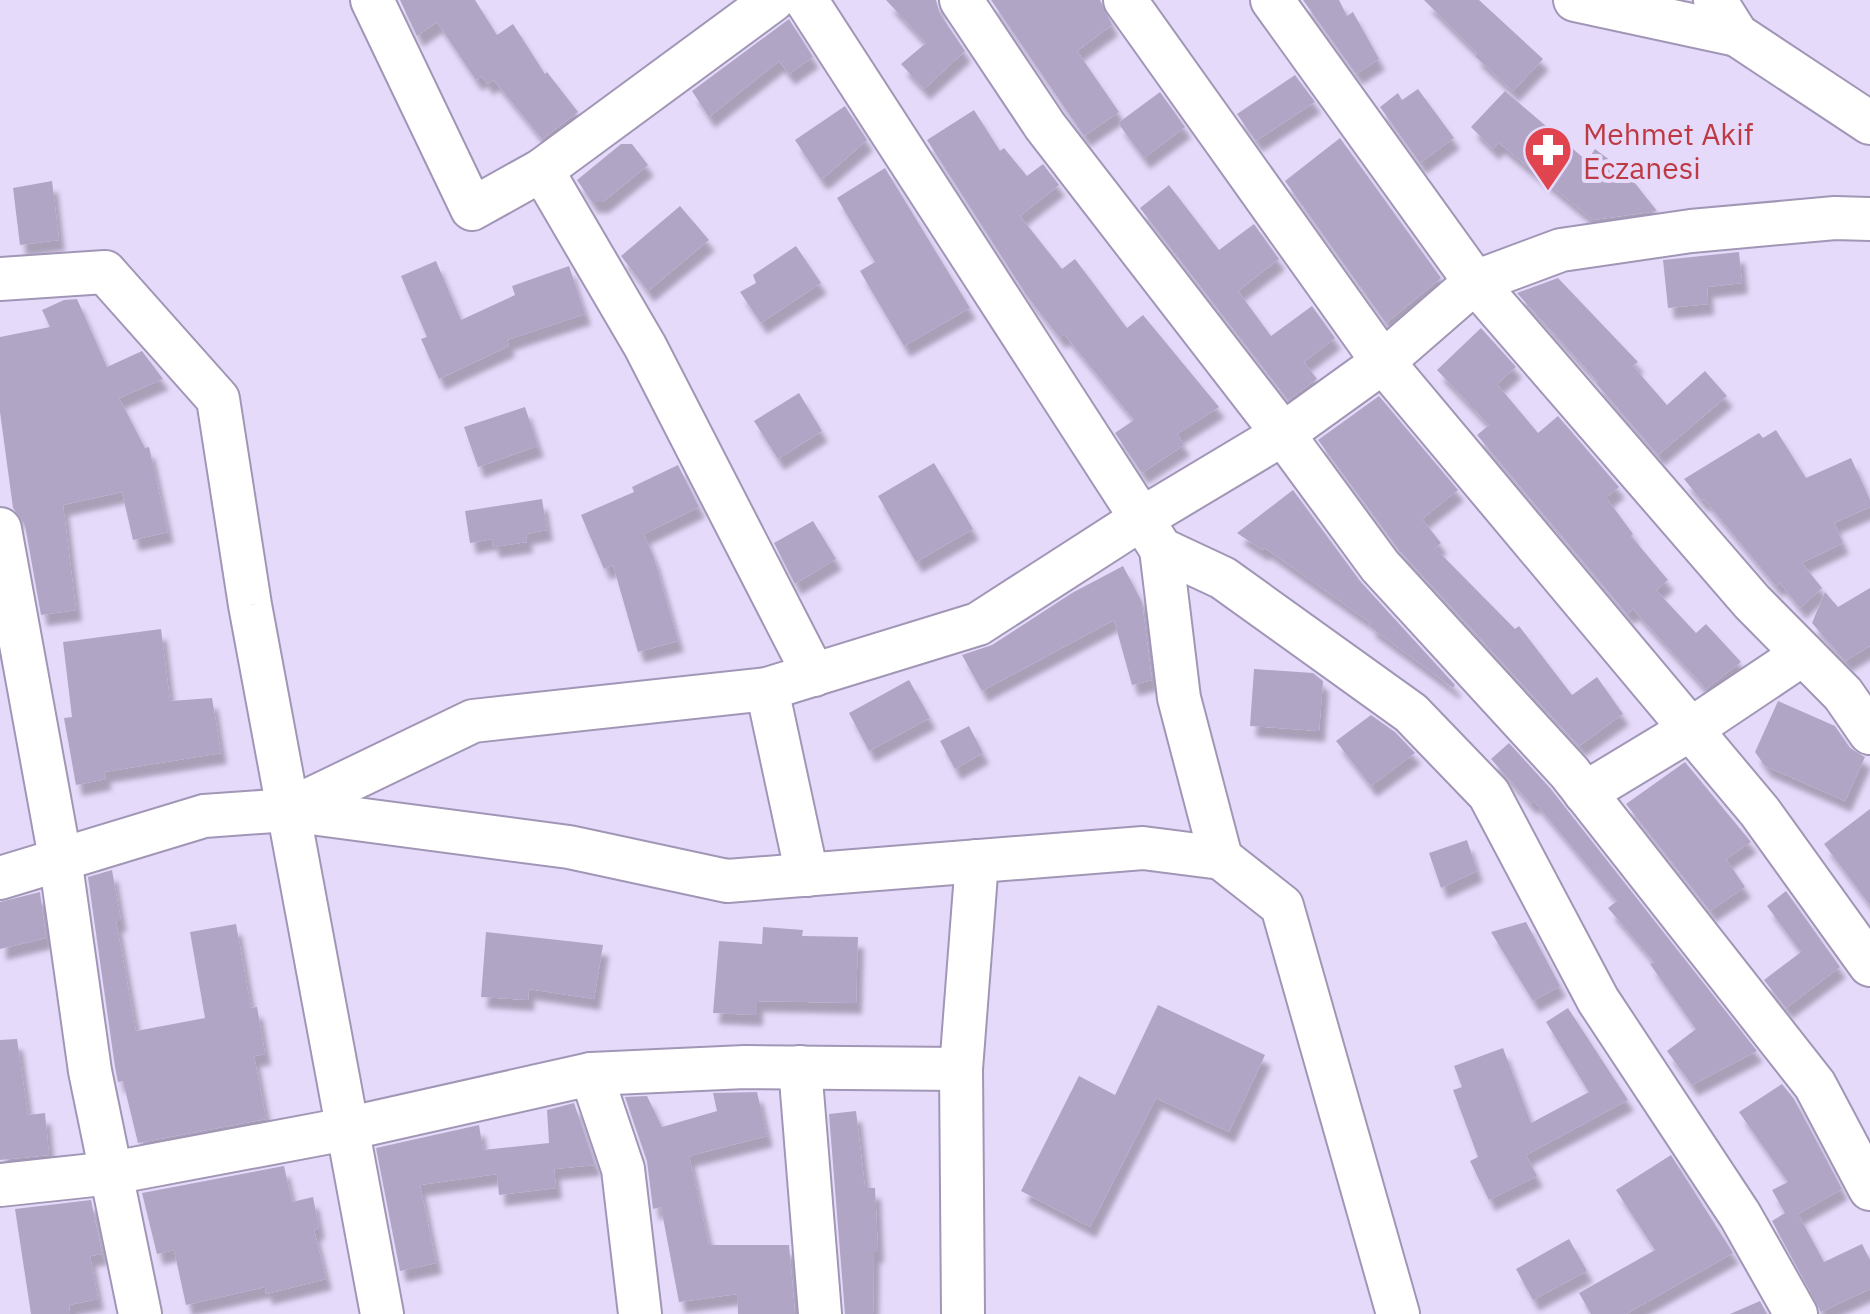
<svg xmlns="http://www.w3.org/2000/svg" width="1870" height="1314" viewBox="0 0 1870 1314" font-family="'IBM Plex Sans',sans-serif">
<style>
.building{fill:#b1a5c6;filter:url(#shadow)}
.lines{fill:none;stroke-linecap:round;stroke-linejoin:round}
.minor-casing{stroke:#a196b5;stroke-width:46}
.minor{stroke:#fff;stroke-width:42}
.labels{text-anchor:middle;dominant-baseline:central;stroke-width:8;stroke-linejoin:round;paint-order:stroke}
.health-label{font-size:30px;fill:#be3a42;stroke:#e6dafb;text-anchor:start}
</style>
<defs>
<filter id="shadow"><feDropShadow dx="6" dy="11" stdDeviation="2.5" flood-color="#0004"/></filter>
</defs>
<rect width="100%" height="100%" fill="#e6dafb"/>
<g class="building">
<path d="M400,0H475L497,35L513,24L545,74L547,72L578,112L542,139L494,80L487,84L482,76L476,80L437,22L417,36Z"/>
<path d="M886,0H936L940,14L965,51L924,89L901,64L926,43Z"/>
<path d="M991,0H1100L1112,25L1077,51L1119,112L1084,136Z"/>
<path d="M1303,0H1339L1347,16L1353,12L1379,59L1356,74Z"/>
<path d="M1424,0H1479L1543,59L1513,91L1475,56L1477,53Z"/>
<path d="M789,19L813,57L789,74L779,61L709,117L692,91Z"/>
<path d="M1295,75L1315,102L1256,141L1237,114Z"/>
<path d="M1418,89L1454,138L1420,163L1380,107L1398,93L1402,100Z"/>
<path d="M1505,91L1587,161L1595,149L1626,172L1657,211L1593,220L1499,143L1493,149L1471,127Z"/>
<path d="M1160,92L1185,127L1144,158L1118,123Z"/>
<path d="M845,106L867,140L825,177L820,178L795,140Z"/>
<path d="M974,110L1000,151L1004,148L1027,176L1043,164L1059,185L1020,216L1062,269L1075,259L1127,328L1143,315L1219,407L1177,434L1184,445L1142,473L1115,433L1134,420L1064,334L1060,338L1027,296L927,140Z"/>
<path d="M1340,138L1441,278L1386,323L1285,181Z"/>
<path d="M621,144H632L648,165L603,202H592L577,180Z"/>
<path d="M885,168L970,308L904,346L860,271L875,262L837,198Z"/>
<path d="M52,181L59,240L20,245L13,188Z"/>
<path d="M1169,185L1219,250L1254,224L1279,259L1238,291L1271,336L1312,306L1335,338L1304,362L1317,379L1288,400L1140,208Z"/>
<path d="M680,206L709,240L648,291L621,256Z"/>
<path d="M796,246L821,283L761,323L740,292L756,283L753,275Z"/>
<path d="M1739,252L1742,283L1707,287L1708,304L1668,308L1663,260Z"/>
<path d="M436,261L461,320L515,295L512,286L569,266L585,314L507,340L509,346L439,379L421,339L427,337L401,276Z"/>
<path d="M1558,278L1638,362L1633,366L1667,405L1705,371L1727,396L1658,455L1596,383L1598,382L1517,293Z"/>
<path d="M77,299L107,367L142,351L163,379L119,398L145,448L149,447L168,532L133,540L122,492L63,505L76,610L41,615L25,525L13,508L0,412V337L50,327L42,310L64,300Z"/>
<path d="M1481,328L1516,367L1497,384L1538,433L1558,416L1619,487L1608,496V500L1633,534L1631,536L1668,580L1656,590L1696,633L1706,624L1741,662L1706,689L1633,609L1627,614L1477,435L1489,425L1437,370Z"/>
<path d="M799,393L822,431L778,459L754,421Z"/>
<path d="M1379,396L1458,490L1422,519L1441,543L1435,548L1515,629L1519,626L1572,695L1597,677L1623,714L1579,746L1399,550L1318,440Z"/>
<path d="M525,407L538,446L478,467L464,427Z"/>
<path d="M1776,430L1806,478L1851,458L1870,500V507L1834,523L1843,543L1802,563L1822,588L1800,608L1780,583L1776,586L1704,499L1702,501L1684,479L1759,433L1763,438Z"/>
<path d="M934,463L973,529L916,562L878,496Z"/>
<path d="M678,465L699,507L644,534L654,558L678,641L638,652L613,565L604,569L581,515L634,492L632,487Z"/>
<path d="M1293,490L1360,581L1455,685L1453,688L1369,626L1371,623L1265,548L1262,550L1237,533Z"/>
<path d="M542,499L547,530L526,534L527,542L493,547L492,539L470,543L465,511Z"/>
<path d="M813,521L836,559L795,584L774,543Z"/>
<path d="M1123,566L1142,602L1152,680L1132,685L1114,620L982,691L962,655L992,645L1072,593Z"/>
<path d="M1870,588V646L1845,661L1812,623L1825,592L1838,607Z"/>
<path d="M161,629L170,701L212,698L221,753L104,772L106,779L76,785L64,718L72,717L63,642Z"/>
<path d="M1254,669L1313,673L1323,681L1319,731L1250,726Z"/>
<path d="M909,680L930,718L869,751L849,713Z"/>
<path d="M1778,701L1835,726L1850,748L1865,757L1845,801L1765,766L1755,752Z"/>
<path d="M1371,715L1395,732L1415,753L1371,786L1336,741Z"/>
<path d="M969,726L983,753L955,769L940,741Z"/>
<path d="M1509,743L1550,788L1757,1051L1692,1085L1667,1051L1696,1029L1650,964L1654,962L1608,908L1617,901L1534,801L1531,804L1491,759Z"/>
<path d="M1685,762L1751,842L1726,859L1745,887L1710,911L1626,804Z"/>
<path d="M1870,809V905L1824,844Z"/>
<path d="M1467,840L1477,871L1441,888L1429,853Z"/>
<path d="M112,870L121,921H116L136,1031L205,1018L190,932L236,924L251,1008L257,1007L265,1054L254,1056L266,1119L138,1143L123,1081L118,1082L115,1067L88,877Z"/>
<path d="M1786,891L1840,967L1786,1008L1764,980L1801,952L1767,906Z"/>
<path d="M40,892L46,938L0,949V902Z"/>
<path d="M1526,922L1560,986L1533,1001L1491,932Z"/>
<path d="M763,927L803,930L802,936L858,937L856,1003L757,1001V1015L713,1013L719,941L762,944Z"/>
<path d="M486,932L603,945L594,999L529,989L528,1000L481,997Z"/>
<path d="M1158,1005L1265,1055L1229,1132L1156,1098L1090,1227L1021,1191L1079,1076L1115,1095Z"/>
<path d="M1568,1008L1628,1100L1526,1155L1537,1176L1489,1200L1470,1161L1478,1157L1453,1090L1462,1087L1454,1066L1503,1048L1531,1123L1589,1092L1546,1022Z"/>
<path d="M17,1039L28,1115L45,1113L49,1155L0,1160V1040Z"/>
<path d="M1782,1084L1794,1099L1842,1189L1798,1214L1824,1262L1862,1244L1870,1260V1289L1821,1312L1772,1221L1785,1213L1772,1190L1788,1182L1739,1112Z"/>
<path d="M757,1092L767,1136L689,1156L709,1245H789L795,1314H738L737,1294L679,1302L661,1207L653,1209L647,1161L625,1097L647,1096L662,1127L717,1111L713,1093Z"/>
<path d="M574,1103L595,1165L554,1169L556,1188L499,1195L497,1174L420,1185L436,1263L400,1271L376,1148L479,1125L483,1150L549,1143L547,1110Z"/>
<path d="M856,1111L865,1188H875L878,1252H874L873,1314H845L829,1114Z"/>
<path d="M1671,1155L1733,1253L1626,1314H1591L1579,1293L1655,1250L1616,1190Z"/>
<path d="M284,1166L292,1202L313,1197L319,1228L314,1230L326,1279L266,1294L265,1287L186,1305L174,1250L157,1254L142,1193Z"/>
<path d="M91,1200L102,1254L90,1256L98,1299L69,1305L70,1314H31L15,1209Z"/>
<path d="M1569,1239L1587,1271L1533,1300L1516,1269Z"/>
<path d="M1760,1301L1767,1314H1730Z"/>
</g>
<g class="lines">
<g class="minor-casing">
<g id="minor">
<path d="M372,0L472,209L542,170L773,0"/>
<path d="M806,0L1161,549L1223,578L1411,713L1489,794L1598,1000L1740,1215L1796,1314"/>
<path d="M961,0L1045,126L1283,434L1380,566L1569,772L1815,1085L1870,1189"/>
<path d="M1125,0L1383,362L1760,812L1870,965"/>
<path d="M1272,0L1475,282L1752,602L1843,694L1870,733"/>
<path d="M1575,0L1737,35"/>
<path d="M1715,0L1737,35L1870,123"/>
<path d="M542,170L645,346L814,675"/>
<path d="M0,279L105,272L218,399L250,605L382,1314"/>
<path d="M0,529L60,858L90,1071L140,1314"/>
<path d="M1161,549L1179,698L1221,858"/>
<path d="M767,689L807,875"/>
<path d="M1585,793L1691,729L1803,654"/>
<path d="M288,810L473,721L767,689L978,624L1141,519L1283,434L1383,362L1475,282L1561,250L1691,231L1835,218L1870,219"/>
<path d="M0,878L204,816L288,810L569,847L727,881L1143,848L1221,858L1282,906L1398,1314"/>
<path d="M800,1067L820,1314"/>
<path d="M591,1074L623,1169L640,1314"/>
<path d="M0,1185L112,1173L346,1129L591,1074L745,1067L961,1069"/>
<path d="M963,1314L961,1069L977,861"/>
</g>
</g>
<use href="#minor" class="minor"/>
</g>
<defs>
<g id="pharmacy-pin" transform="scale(2.5)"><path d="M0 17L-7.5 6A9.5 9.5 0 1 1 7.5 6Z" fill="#e0444e" stroke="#e6dafb"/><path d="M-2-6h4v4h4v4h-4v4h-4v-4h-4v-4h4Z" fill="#fff"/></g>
</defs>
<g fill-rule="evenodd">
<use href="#pharmacy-pin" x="1548" y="150"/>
</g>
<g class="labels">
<g class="health-label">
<text x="1583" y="133">Mehmet Akif<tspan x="1583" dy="34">Eczanesi</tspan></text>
</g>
</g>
</svg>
